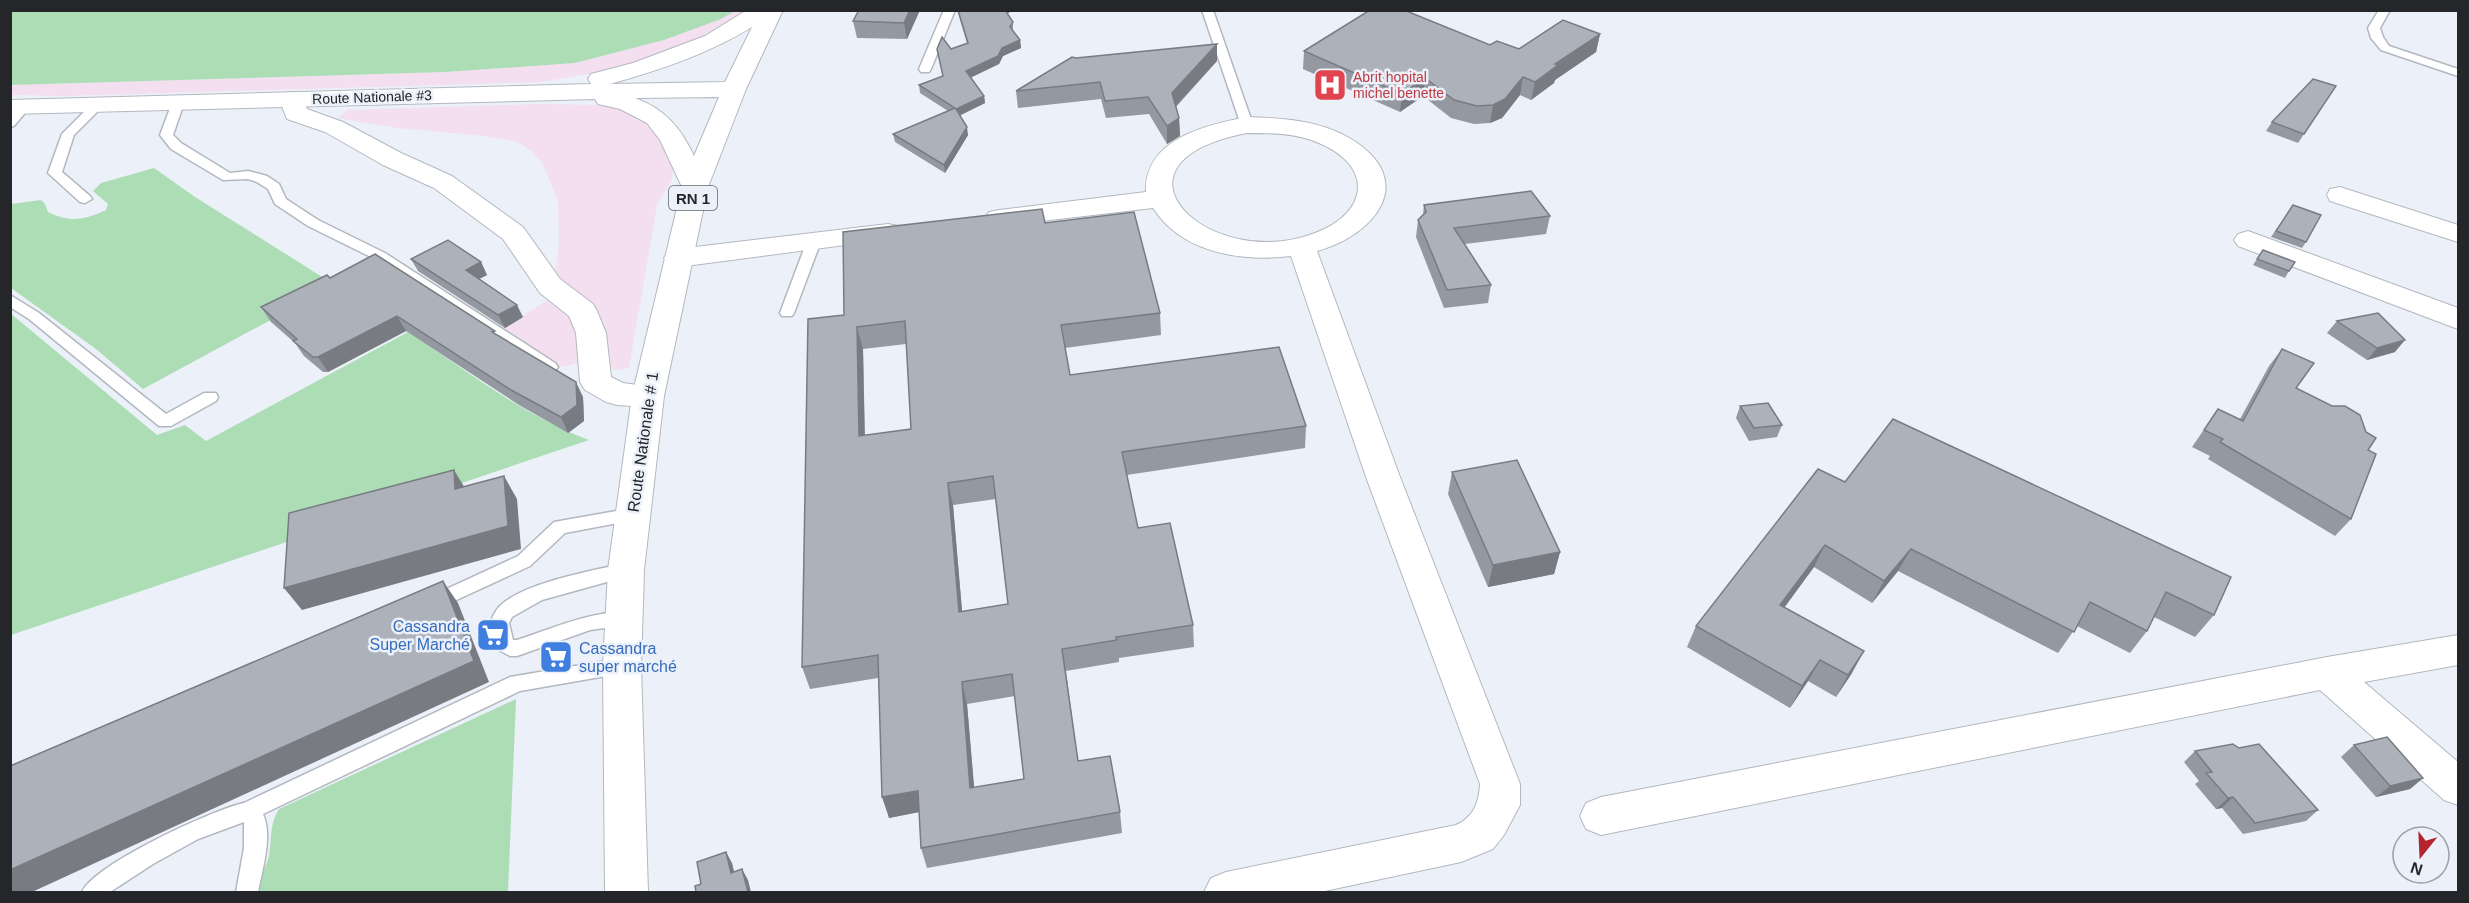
<svg xmlns="http://www.w3.org/2000/svg" width="2469" height="903" viewBox="0 0 2469 903" font-family="Helvetica,sans-serif">
<style>
.commercial{fill:#f3dfef}
.green{fill:#acddb5}
.lines{fill:none;stroke-linecap:round;stroke-linejoin:round}
.service-casing{stroke:#b3b8c0;stroke-width:3}
.minor-casing{stroke:#b3b8c0;stroke-width:2}
.primary-casing{stroke:#b3b8c0;stroke-width:2}
.service{fill:#fff;fill-rule:evenodd}
.minor{fill:#fff;fill-rule:evenodd}
.primary{fill:#fff;fill-rule:evenodd}
.wall{fill:#9498a0;fill-rule:evenodd}
.shaded-wall{fill:#787c82}
.building{fill:#acb1ba;stroke:#787c82;stroke-width:1.5;fill-rule:evenodd}
.labels{text-anchor:middle;dominant-baseline:central;stroke-width:5;stroke-linejoin:round;paint-order:stroke}
.far-health-label{font-size:14px;fill:#be3a42;stroke:#ebf0f9;text-anchor:start}
.far-street-label{font-size:14px;fill:#242629;stroke:#ebf0f9}
.shield{fill:#ebf0f9;stroke:#606367;stroke-width:1.5}
.shield-label{font-size:15px;font-weight:bold;fill:#242629}
.street-label{font-size:16px;fill:#242629;stroke:#ebf0f9}
.shop-label{font-size:16px;fill:#366cbe;stroke:#ebf0f9;text-anchor:end}
</style>
<rect width="100%" height="100%" fill="#ebf0f9"/>
<g class="commercial">
<path d="M735,11H750L714,33L638,62L612,70L541,82L64,96L11,95L10,85L445,72L575,63L664,40L721,19Z"/>
<path d="M537,104L609,105L624,109L657,129L675,158L671,181L657,205L629,368L615,370L601,358L561,367L505,328L566,288L555,272L559,246L558,201L542,162L531,151L518,142L485,136L398,128L338,118L347,110Z"/>
</g>
<g class="green">
<path d="M10,11L11,10L735,11L721,19L664,40L575,63L445,72L11,85Z"/>
<path d="M154,168L195,197L335,285L143,389L96,349L11,288V204L41,200L45,204L48,212C70,223 85,220 106,210L108,204L93,191L101,183Z"/>
<path d="M10,313L157,435L185,425L206,441L408,332C466,370 524,416 589,440L11,635Z"/>
<path d="M516,699L508,892H260C257,880 266,868 269,856C272,839 269,825 279,809Z"/>
</g>
<g class="lines">
<g class="service-casing">
<g id="service">
<path d="M944,10H955L931,69L929,72H921L919,69Z"/>
<path d="M1202,10H1213L1253,125L1251,128L1247,129L1241,125Z"/>
<path d="M2379,10H2390L2380,28L2383,37L2389,46L2458,69V76L2381,50L2371,38L2368,28Z"/>
<path d="M178,99L184,103L173,135L181,143L230,173L248,171L267,176L279,184L286,199L318,220L385,253L555,363L558,367L555,371H545L375,259L308,226L275,204L268,189L257,182L248,179L223,180L171,149L160,135L172,103Z"/>
<path d="M98,101L104,105L74,135L62,172L90,196L92,199L85,203L80,202L48,173L62,134L94,102Z"/>
<path d="M24,103L30,107L14,126L10,127V115L20,104Z"/>
<path d="M814,237L821,241L794,313L792,316H782L780,313L807,241Z"/>
<path d="M10,295L39,313L166,414L204,393H216L218,397L216,401L171,426H159L29,319L10,307Z"/>
<path d="M633,508L639,509L642,514L639,519L565,533L530,566L439,608L433,610L427,608L424,603L427,598L518,556L554,522Z"/>
<path d="M626,563L632,565L635,570L632,575L542,600L512,617L509,623L513,640H517C545,631 605,605 633,614L635,619L633,624L590,630L517,656H510L497,649L491,621C493,616 496,609 501,605C526,582 592,571 626,563Z"/>
<path d="M622,658L629,660L632,666L629,672L520,691L263,814C273,836 262,870 258,892H236L244,848V822L198,839L153,864L110,892H82C95,864 212,810 244,803L510,677Z"/>
</g>
</g>
<g class="minor-casing">
<g id="minor">
<path d="M291,92L300,94L307,109L343,122L401,153L452,176L523,227L560,279L593,304L597,311L606,333L611,377L623,383L659,388L664,396L659,404L648,407L617,405L606,402L585,390L580,382L576,333L569,316L540,293L503,239L434,188L383,165L325,132L287,119L279,99L282,94Z"/>
<path d="M1247,117C1281,118 1320,120 1351,139C1418,180 1377,234 1317,251L1400,477L1520,784V805L1504,835L1493,849L1461,862L1320,892H1204L1211,878L1226,872L1456,825C1474,817 1479,802 1480,784L1366,477L1291,256C1241,262 1182,253 1153,208L999,226L989,224L985,218L989,212L999,210L1146,192C1144,139 1206,125 1247,117ZM1247,133C1271,133 1296,133 1319,143C1374,166 1369,213 1315,233C1210,274 1092,163 1247,133Z"/>
<path d="M2340,187L2458,225V242L2330,201L2327,195L2330,189Z"/>
<path d="M888,224L898,226L902,232L898,238L678,267L668,264L664,258L668,252L678,249Z"/>
<path d="M2248,231L2458,308V329L2238,246L2234,240L2238,234Z"/>
<path d="M2458,635V665L2364,682L2458,762V805L2444,800L2320,690L1601,835L1586,829L1580,816L1586,803L1601,797L2327,657Z"/>
</g>
</g>
<g class="primary-casing">
<path id="primary" d="M747,10H783L746,89L708,187L664,396L644,570L641,666L648,892H605L603,666L608,570L632,396L682,187L660,140L647,123L620,109L598,104L595,99L10,114V100L591,84L588,79L591,74L633,63L705,36ZM752,27L725,82L610,84C660,70 708,54 752,27ZM719,97L694,156C681,128 665,109 635,98Z"/>
</g>
<use href="#service" class="service"/>
<use href="#minor" class="minor"/>
<use href="#primary" class="primary"/>
</g>
<g class="wall">
<path d="M859,10H920L907,39L857,38L853,21Z"/>
<path d="M957,10H1012L1007,14L1013,22V31L1020,40L1021,48L1003,56L999,64L971,77L984,96L985,103L960,115L968,135L945,173L895,142L893,134L948,111L920,93L919,85L943,76L951,49L967,43Z"/>
<path d="M1600,34L1596,52L1555,80L1554,83L1531,100L1520,95L1502,118L1490,123L1474,124L1451,118L1423,96L1400,112L1303,69L1304,51L1490,45L1519,49Z"/>
<path d="M1217,44V61L1176,107L1179,118L1180,136L1167,144L1149,114L1106,118L1101,99L1018,108L1016,91L1076,58Z"/>
<path d="M2336,86L2298,143L2266,131L2272,122Z"/>
<path d="M1424,205L1550,216L1546,234L1465,244L1491,285L1488,303L1444,308L1416,237L1418,220L1423,215Z"/>
<path d="M2293,205L2306,242L2302,248L2271,237Z"/>
<path d="M1045,223L1160,313L1161,335L1065,348L1070,375L1306,426L1305,448L1127,475L1138,528L1193,625L1194,647L1119,658V662L1066,671L1078,761L1120,812L1122,833L927,868L921,848L919,812L889,818L878,678L810,689L802,667L844,315ZM906,344L911,429L865,436L863,349ZM996,499L1008,604L962,611L953,505ZM1015,696L1024,779L974,788L967,704Z"/>
<path d="M2263,250L2289,271L2285,278L2253,265Z"/>
<path d="M411,259L481,262L487,275L479,279L523,317L505,328L418,271Z"/>
<path d="M330,278L497,335L583,397L584,421L568,433L519,405L406,331L328,372H323L304,356L295,343L271,322L261,307Z"/>
<path d="M2337,321L2395,352L2367,360L2327,333Z"/>
<path d="M2282,349L2296,388L2368,450L2351,519L2335,536L2208,459L2210,456L2192,447L2218,409L2240,419L2269,366Z"/>
<path d="M1740,406L1782,425L1777,437L1749,441L1736,418Z"/>
<path d="M1893,419L2214,615L2195,637L2154,617L2147,631L2130,653L2077,626L2058,653L1898,571L1872,603L1814,567L1784,608L1852,673L1836,697L1808,681L1790,708L1687,647L1696,626L1845,482Z"/>
<path d="M1452,472L1560,552L1554,574L1488,587L1448,494Z"/>
<path d="M2354,745L2423,778L2410,789L2376,797L2341,757Z"/>
<path d="M2195,751L2318,810L2306,821L2243,834L2222,808L2216,809L2195,784L2199,781L2184,762Z"/>
</g>
<g class="shaded-wall">
<path d="M910,10H920L907,39L904,23Z"/>
<path d="M1004,10H1012L1005,16Z"/>
<path d="M1600,34L1596,52L1555,80L1554,83L1531,100L1535,82L1555,64Z"/>
<path d="M1020,40L1021,48L1003,56L999,64L968,79L966,71L1002,48Z"/>
<path d="M1217,44V61L1172,110V93Z"/>
<path d="M1523,77L1520,95L1502,118L1490,123L1493,105Z"/>
<path d="M1425,78L1423,96L1400,112L1402,94Z"/>
<path d="M984,96L985,103L957,117L956,109Z"/>
<path d="M1179,118L1180,136L1167,144V126Z"/>
<path d="M967,127L968,135L945,173L944,165Z"/>
<path d="M481,262L487,275L473,282L466,270Z"/>
<path d="M517,305L523,317L505,328L498,315Z"/>
<path d="M397,316L406,331L328,372L318,357Z"/>
<path d="M857,327L863,349L865,459L859,436Z"/>
<path d="M2405,340L2395,352L2367,360L2377,348Z"/>
<path d="M576,382L583,397L584,421L568,433L561,417Z"/>
<path d="M454,470L468,493L455,489Z"/>
<path d="M504,476L517,499L521,549L302,610L284,588Z"/>
<path d="M948,483L953,505L964,634L959,612Z"/>
<path d="M1825,545L1814,567L1770,627L1780,605Z"/>
<path d="M1911,549L1898,571L1872,603L1884,581Z"/>
<path d="M1560,552L1554,574L1488,587L1493,565Z"/>
<path d="M443,581L458,603L489,682L32,892H10V870Z"/>
<path d="M1864,651L1852,673L1836,697L1848,675Z"/>
<path d="M1820,660L1808,681L1790,708L1802,686Z"/>
<path d="M962,682L967,704L976,809L970,788Z"/>
<path d="M2423,778L2410,789L2376,797L2390,786Z"/>
<path d="M918,791L924,811L889,818L882,797Z"/>
<path d="M2233,797L2222,808L2216,809L2228,798Z"/>
<path d="M726,852L732,863L737,883L731,873Z"/>
<path d="M742,869L748,880L751,892H748Z"/>
</g>
<g class="building">
<path d="M859,10H910L904,23L853,21Z"/>
<path d="M958,10H1005L1013,22L1010,27L1020,40L1002,48L998,56L966,71L984,96L956,109L967,127L944,165L893,134L955,108L919,85L943,76L937,49L942,37L951,49L968,43Z"/>
<path d="M1370,10H1404L1490,45L1497,41L1519,49L1563,20L1600,34L1555,64L1558,65L1535,82L1523,77L1505,99L1493,105L1477,106L1454,100L1425,78L1402,94L1304,51Z"/>
<path d="M1217,44L1172,93L1179,118L1167,126L1148,97L1105,101L1100,82L1016,91L1072,57L1076,58Z"/>
<path d="M2313,79L2336,86L2304,134L2272,122Z"/>
<path d="M1531,191L1550,216L1454,228L1491,285L1447,290L1418,220L1426,212L1424,205Z"/>
<path d="M2293,205L2321,215L2306,242L2276,231Z"/>
<path d="M1042,209L1045,223L1134,212L1160,313L1061,325L1070,375L1279,347L1306,426L1122,452L1138,528L1170,523L1193,625L1116,637L1117,640L1062,649L1078,761L1110,756L1120,812L921,848L918,791L882,797L878,655L802,667L808,319L844,315L843,232ZM905,321L911,429L859,436L857,327ZM993,476L1008,604L959,612L948,483ZM1012,674L1024,779L970,788L962,682Z"/>
<path d="M448,240L481,262L466,270L517,305L498,315L411,259Z"/>
<path d="M2263,250L2295,262L2289,271L2257,259Z"/>
<path d="M375,254L495,331L492,332L576,382L577,405L561,417L511,390L397,316L318,357H313L293,341L297,339L261,307L327,275L330,278Z"/>
<path d="M2378,313L2405,340L2377,348L2337,321Z"/>
<path d="M2282,349L2314,363L2296,388L2332,406H2345L2360,415L2366,432L2376,438L2368,450L2376,454L2351,519L2220,442L2223,439L2204,430L2218,409L2243,421Z"/>
<path d="M1768,403L1782,425L1754,428L1740,406Z"/>
<path d="M1893,419L2231,577L2214,615L2166,592L2147,631L2090,602L2074,632L1911,549L1884,581L1825,545L1780,605L1864,651L1848,675L1820,660L1802,686L1696,626L1818,469L1845,482Z"/>
<path d="M1517,460L1560,552L1493,565L1452,472Z"/>
<path d="M454,470L455,489L504,476L508,526L284,588L289,513Z"/>
<path d="M443,581L474,661L10,870V766Z"/>
<path d="M2387,737L2423,778L2390,786L2354,745Z"/>
<path d="M2233,744L2239,748L2259,744L2318,810L2255,823L2233,797L2228,798L2206,773L2212,772L2195,751Z"/>
<path d="M726,852L731,873L742,869L748,892H696L695,886L701,884L697,862Z"/>
</g>
<defs>
<g id="hospital-square" transform="scale(1.725)"><rect x="-9" y="-9" width="18" height="18" rx="4" fill="#e0444e" stroke="#ebf0f9"/><path d="M-5-5h3v3.5h4V-5h3V5h-3V1.5h-4V5h-3Z" fill="#fff"/></g>
<g id="supermarket-square" transform="scale(1.725)"><rect x="-9" y="-9" width="18" height="18" rx="4" fill="#3f7fe0" stroke="#ebf0f9"/><path d="M-6-5.5h2.5l.6 2H6L4.5 2H-2.5L-4.4-4H-6ZM-1.5 3.2a1.3 1.3 0 1 0 .1 0ZM3 3.2a1.3 1.3 0 1 0 .1 0Z" fill="#fff"/></g>
</defs>
<g fill-rule="evenodd">
<use href="#hospital-square" x="1330" y="85"/>
<use href="#supermarket-square" x="493" y="635"/>
<use href="#supermarket-square" x="556" y="657"/>
</g>
<g class="labels">
<g class="far-health-label">
<text x="1353" y="77">Abrit hopital<tspan x="1353" dy="16">michel benette</tspan></text>
</g>
<g class="far-street-label">
<text transform="translate(372 97) rotate(-2)">Route Nationale #3</text>
</g>
<rect class="shield" x="669" y="186" width="48" height="24" rx="4.5"/>
<g class="shield-label">
<text x="693" y="198">RN 1</text>
</g>
<g class="street-label">
<text transform="translate(643 442) rotate(-82)">Route Nationale # 1</text>
</g>
<g class="shop-label">
<text x="470" y="626">Cassandra<tspan x="470" dy="18">Super Marché</tspan></text>
<text x="579" y="648" text-anchor="start">Cassandra<tspan x="579" dy="18">super marché</tspan></text>
</g>
</g>
<rect width="2469" height="903" fill="none" stroke="#242629" stroke-width="24"/>
<g transform="translate(2421 855) rotate(198)"><circle r="28" fill="#ebf0f9" stroke="#9b9fa6" stroke-width="1.5"/>
<path d="M0-4.5L10 22L0 15L-10 22Z" fill="#b5242c"/>
<text y="-9" font-size="16" font-weight="bold" text-anchor="middle" fill="#242629">N</text>
</g>
</svg>
